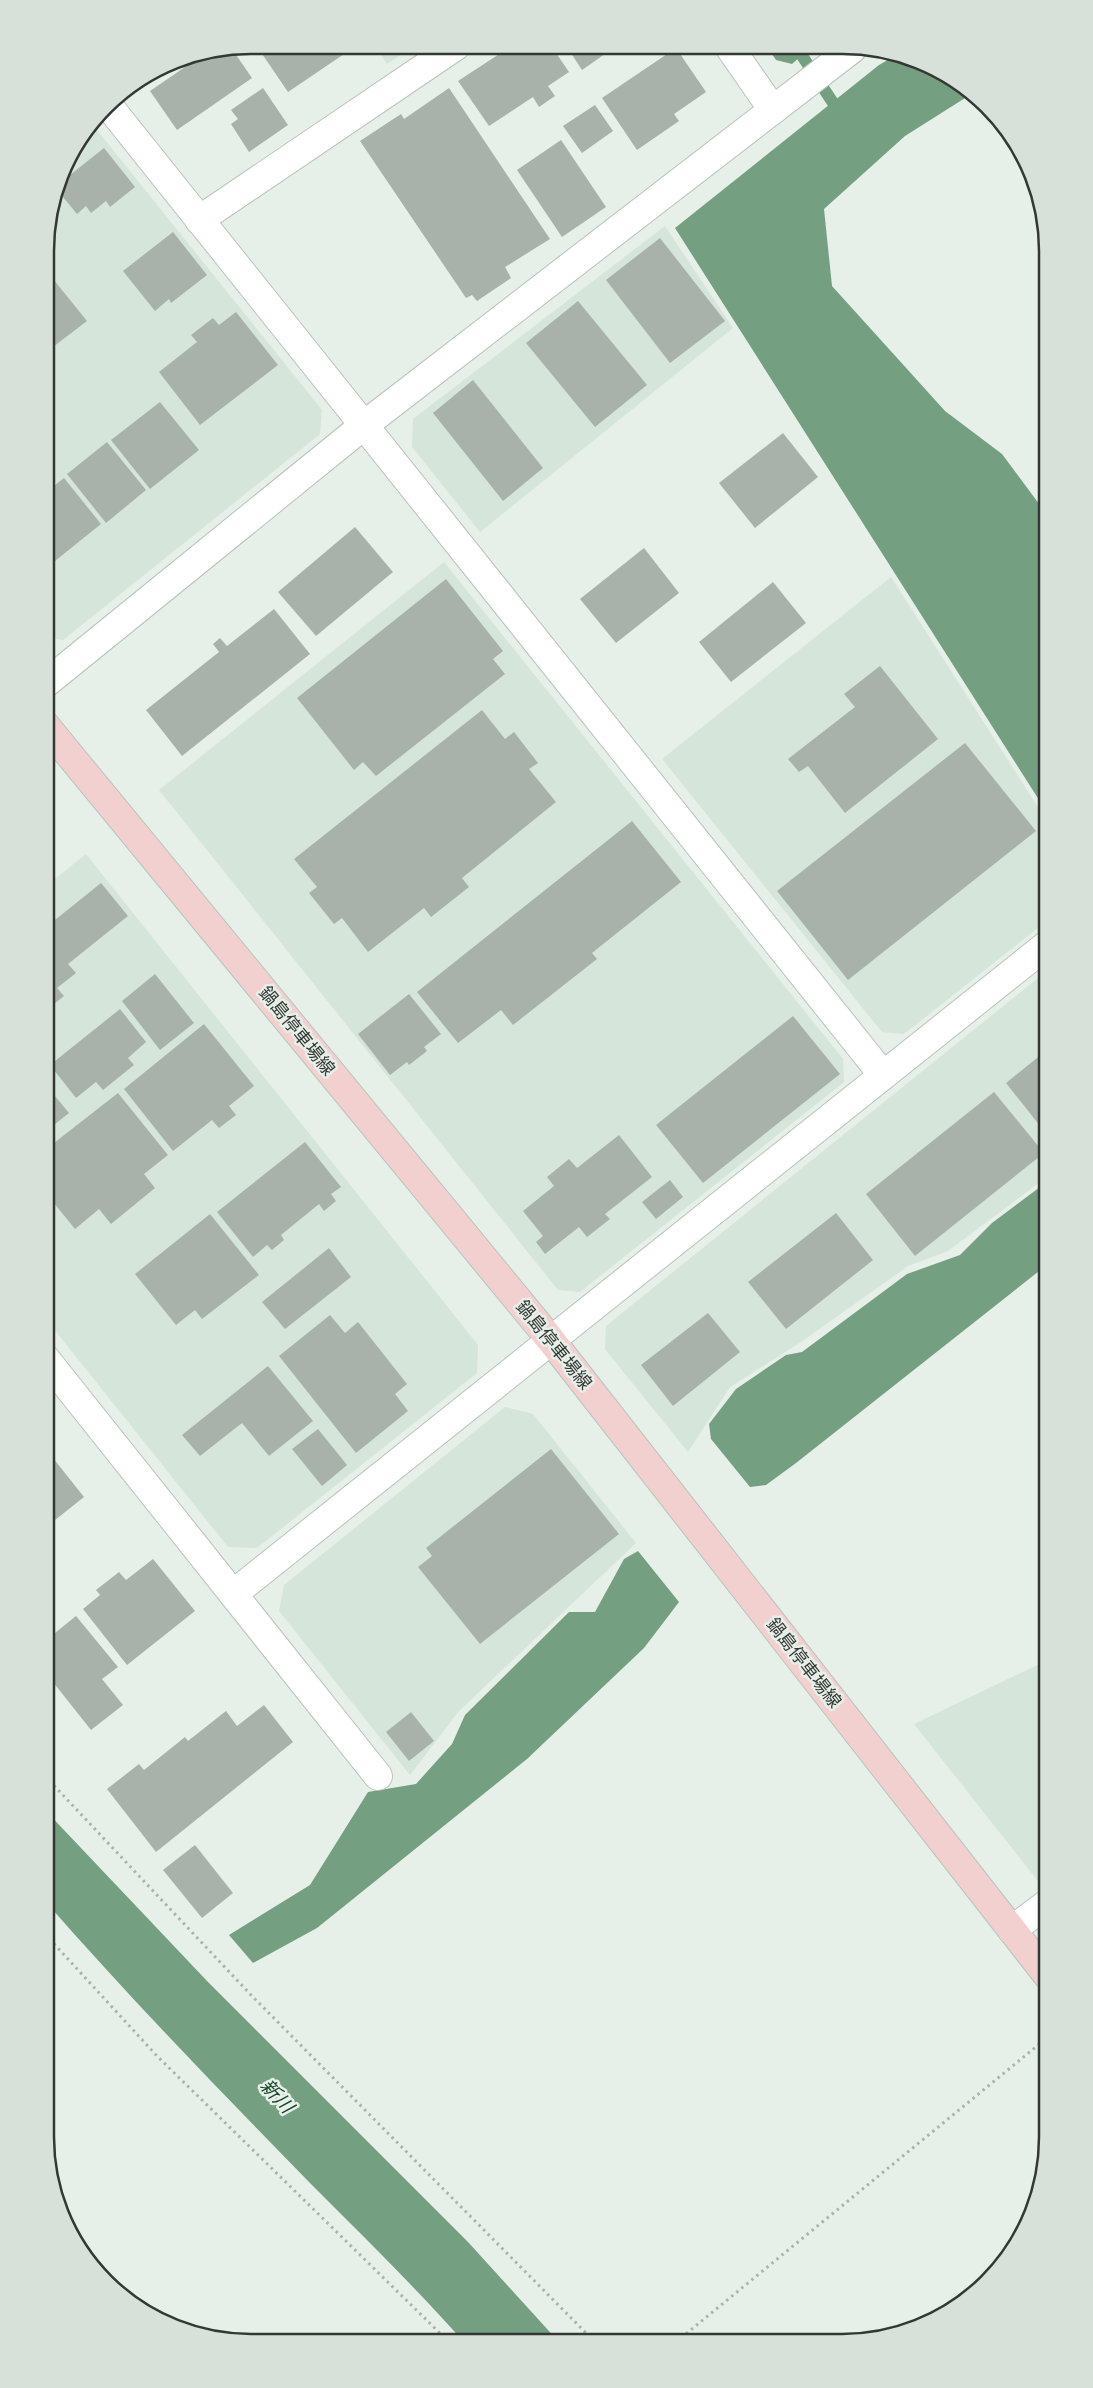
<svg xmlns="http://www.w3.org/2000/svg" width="1093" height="2388" viewBox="0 0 1093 2388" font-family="'Times New Roman','Noto Sans JP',serif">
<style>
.built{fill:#d5e5da}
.water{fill:#759f81}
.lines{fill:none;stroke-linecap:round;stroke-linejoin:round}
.stream{stroke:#759f81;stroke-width:12}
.building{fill:#a8b2ab}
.street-casing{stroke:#b9c3bc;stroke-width:30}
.secondary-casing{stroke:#b9c3bc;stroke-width:30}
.path{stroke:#acb3ae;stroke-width:3;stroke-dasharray:2.5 4;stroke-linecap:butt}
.street{stroke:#fff;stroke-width:28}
.secondary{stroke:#f2d0d0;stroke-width:28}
.labels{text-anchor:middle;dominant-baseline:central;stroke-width:5;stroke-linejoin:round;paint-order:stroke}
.street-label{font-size:18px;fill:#343835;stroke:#e6efe8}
.water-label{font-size:19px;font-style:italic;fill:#144628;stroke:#e6efe8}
.rim{fill:none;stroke:#343835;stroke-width:2.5}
</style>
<rect width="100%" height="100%" fill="#e6efe8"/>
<g class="built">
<path d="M375,46H414L387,64Z"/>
<path d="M93,125L322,410L320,434L63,640L45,637V237L66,160Z"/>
<path d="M665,226L733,328L480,532L412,447L413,419Z"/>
<path d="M444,562L843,1059L844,1082L580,1292L558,1290L159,790Z"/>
<path d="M891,577L1048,823V920L904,1034L882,1032L662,759Z"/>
<path d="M86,854L478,1345L477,1373L257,1548L228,1547L45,1318V887Z"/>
<path d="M1048,970V1176L948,1251L908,1266L801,1342L730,1387L688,1452L605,1349L606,1326Z"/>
<path d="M505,1407L533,1414L636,1543L459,1711L410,1775L279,1611L284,1585Z"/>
<path d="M1048,1660V1888L1045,1890L914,1724Z"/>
</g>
<g class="water">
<path d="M768,48H810L792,64L776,60Z"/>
<path d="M898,54L933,66L973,93L905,136L824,209L832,286L945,411L1002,454L1048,516V814L675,228L879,65Z"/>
<path d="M1048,1181V1264L796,1463L766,1485L750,1487L711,1439L709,1424L736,1389L786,1355L802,1352L907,1274L960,1255L992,1223Z"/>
<path d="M638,1551L679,1602L644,1648L527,1759L317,1928L253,1963L229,1935L310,1885L368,1792L416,1784L452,1744L465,1715L569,1612H595L624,1559Z"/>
<path d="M45,1810L208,1982L468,2242L558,2341H463C414,2286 362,2235 310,2183C220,2091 130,1998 45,1901Z"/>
</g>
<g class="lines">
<path class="stream" d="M797,48L841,115"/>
</g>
<g class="building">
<path d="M256,45L356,46L288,92Z"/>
<path d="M510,47H552L569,72L548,86L555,96L539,107L533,97L489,126L458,81Z"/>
<path d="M567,47H615L582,70Z"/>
<path d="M676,48L706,92L674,114L679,121L637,150L602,98Z"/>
<path d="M232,49L252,78L177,130L150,91L204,54Z"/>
<path d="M263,88L288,125L249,152L231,124L238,119L231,110Z"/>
<path d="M449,88L550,239L505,267L511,278L477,301L472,295L466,298L360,141L401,114L404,119Z"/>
<path d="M595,105L613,131L582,153L563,126Z"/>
<path d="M561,140L606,207L562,237L517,170Z"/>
<path d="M104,148L135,187L110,207L106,201L91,213L86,206L77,214L58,191L60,183Z"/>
<path d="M173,232L207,275L171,303L169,299L155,311L123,271Z"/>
<path d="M660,238L725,321L670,363L606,280Z"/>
<path d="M45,269L87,321L45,353Z"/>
<path d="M578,301L647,385L595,427L526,343Z"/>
<path d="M236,312L278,365L200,425L159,372L197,342L191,335L213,318L219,325Z"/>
<path d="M473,380L543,468L503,501L433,413Z"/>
<path d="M160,402L199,450L150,489L111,440Z"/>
<path d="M783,433L818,477L755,528L719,483Z"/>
<path d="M107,442L146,490L106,523L67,474Z"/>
<path d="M64,478L101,524L55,561L45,548V493Z"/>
<path d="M355,527L393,572L316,636L278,592Z"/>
<path d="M644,548L679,593L616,643L580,599Z"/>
<path d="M446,579L503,651L493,659L505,674L376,776L363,762L354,770L297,698Z"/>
<path d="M773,582L806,623L731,682L699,642Z"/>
<path d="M274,609L310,654L182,756L146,710L219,652L213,644L220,638L227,646Z"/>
<path d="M880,666L938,739L845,813L808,766L799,772L788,759L855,707L844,694Z"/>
<path d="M482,710L505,739L514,732L538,763L529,769L556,802L462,878L469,887L431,917L424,908L368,952L342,918L334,924L309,893L317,887L294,859Z"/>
<path d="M965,743L1036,831L848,980L777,891Z"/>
<path d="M632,821L681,882L592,953L597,959L513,1025L501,1010L458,1043L417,992Z"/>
<path d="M101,883L128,916L68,964L76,973L57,988L64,996L45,1011V928Z"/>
<path d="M155,974L194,1023L160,1050L122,1001Z"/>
<path d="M409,994L441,1034L424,1047L427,1051L409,1065L407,1062L390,1075L358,1034Z"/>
<path d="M120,1009L146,1042L128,1058L134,1065L103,1090L96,1082L76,1098L50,1065Z"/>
<path d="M793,1016L840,1074L703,1183L656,1125Z"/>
<path d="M204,1024L254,1086L229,1106L236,1115L219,1128L212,1120L173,1151L124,1089Z"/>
<path d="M1048,1049V1136L1006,1083Z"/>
<path d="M45,1084L69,1113L45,1132Z"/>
<path d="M994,1092L1044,1153L915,1256L866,1194Z"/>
<path d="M118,1093L168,1155L144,1174L155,1188L111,1224L99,1209L75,1229L45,1192V1150Z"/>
<path d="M619,1135L652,1177L605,1214L610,1219L587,1237L579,1227L545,1254L536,1242L543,1236L523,1211L554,1186L547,1177L569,1159L577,1168Z"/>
<path d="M305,1142L341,1187L331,1194L336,1201L324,1211L319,1204L281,1235L284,1240L272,1250L267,1245L253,1257L217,1212Z"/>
<path d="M670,1180L683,1197L656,1219L642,1202Z"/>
<path d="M836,1213L873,1260L786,1329L748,1282Z"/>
<path d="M210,1214L259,1275L202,1319L195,1310L176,1325L135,1274Z"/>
<path d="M329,1248L351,1277L285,1329L262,1302Z"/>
<path d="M708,1313L740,1352L673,1406L641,1365Z"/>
<path d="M330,1315L345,1333L358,1322L407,1384L395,1394L408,1411L356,1453L279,1356Z"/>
<path d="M268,1366L313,1421L269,1456L242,1423L200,1456L182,1435Z"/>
<path d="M318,1429L347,1465L322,1486L292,1449Z"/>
<path d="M551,1449L619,1534L480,1644L418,1567L432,1556L426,1548Z"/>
<path d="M53,1458L84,1497L45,1528V1464Z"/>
<path d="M153,1559L195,1611L127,1665L83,1609L100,1595L96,1590L119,1572L126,1580Z"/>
<path d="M76,1616L118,1667L102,1679L123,1705L91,1730L45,1672V1641Z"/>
<path d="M264,1705L293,1742L156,1852L107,1789L139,1764L144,1770L185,1737L188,1741L226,1711L237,1726Z"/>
<path d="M411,1712L434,1741L409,1761L386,1732Z"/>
<path d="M195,1845L233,1893L202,1918L163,1870Z"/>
</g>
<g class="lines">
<g class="street-casing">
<g id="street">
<path d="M730,48L773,110"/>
<path d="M108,105L883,1075"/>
<path d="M199,220L456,46"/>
<path d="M45,684L363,426L852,49"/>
<path d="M45,1358L378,1776"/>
<path d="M233,1594L1048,944"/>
<path d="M1012,1930L1048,1903"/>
</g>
</g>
<g class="secondary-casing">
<path id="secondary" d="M45,725L550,1339L1048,1976"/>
</g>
<g class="path">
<path d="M45,1776L251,1995L594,2341"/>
<path d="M45,1934L157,2056L448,2341"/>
<path d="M676,2342L1048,2037"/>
</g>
<use href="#street" class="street"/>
<use href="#secondary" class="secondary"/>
</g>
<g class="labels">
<g class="street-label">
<text transform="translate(297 1031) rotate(51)">鍋島停車場線</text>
<text transform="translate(554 1345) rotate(51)">鍋島停車場線</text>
<text transform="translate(804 1663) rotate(52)">鍋島停車場線</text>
</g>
<g class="water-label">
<text transform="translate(277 2096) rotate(47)">新川</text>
</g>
</g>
<path d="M0 0H1093V2388H0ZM251 54H842A197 197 0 0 1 1039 251V2137A197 197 0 0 1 842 2334H251A197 197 0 0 1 54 2137V251A197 197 0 0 1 251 54Z" fill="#d8e0da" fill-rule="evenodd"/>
<path class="rim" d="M251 54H842A197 197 0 0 1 1039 251V2137A197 197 0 0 1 842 2334H251A197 197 0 0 1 54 2137V251A197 197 0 0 1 251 54Z"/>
</svg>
